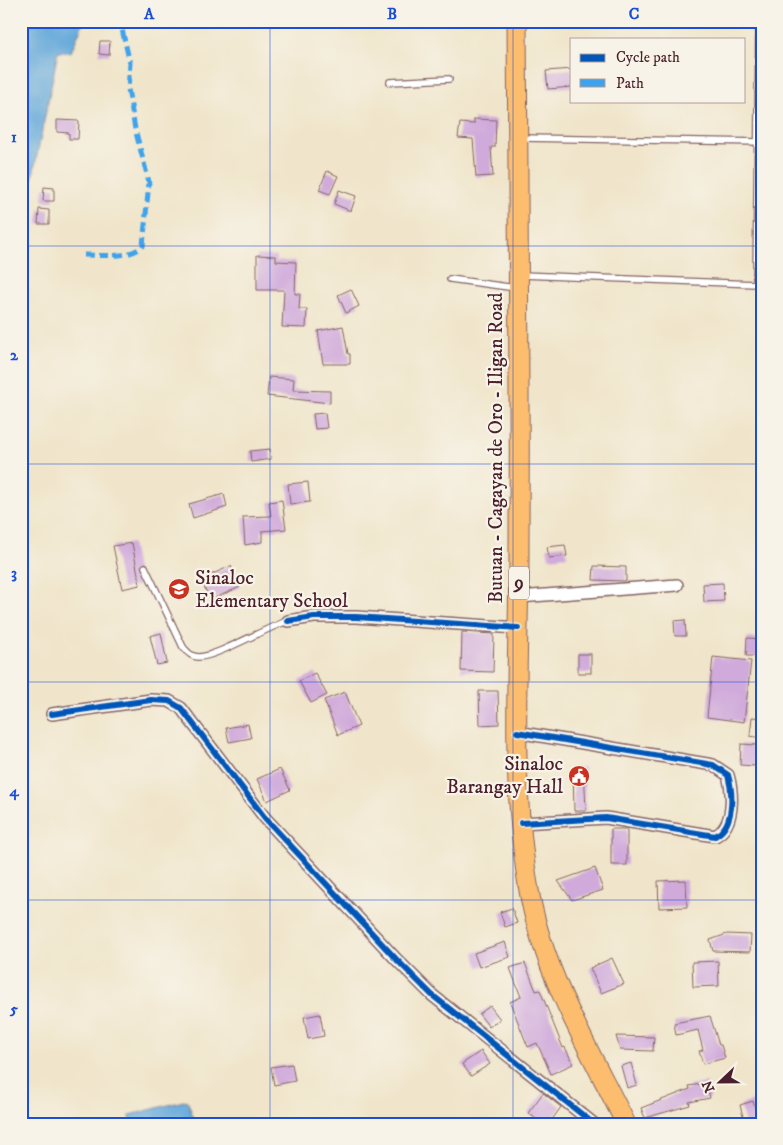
<svg xmlns="http://www.w3.org/2000/svg" width="783" height="1145" viewBox="0 0 783 1145" font-family="'IM FELL DW Pica',serif">
<style>
.water{fill:#65a9da;stroke:#586482}
.building{fill:#d0aadb}
.lines{fill:none;stroke-linecap:round;stroke-linejoin:round}
.service-casing{stroke:#846463;stroke-width:8}
.minor-casing{stroke:#846463;stroke-width:14}
.trunk-casing{stroke:#846463;stroke-width:21}
.service{stroke:#fff;stroke-width:5.5}
.minor{stroke:#fff;stroke-width:11}
.trunk{stroke:#fcbd6e;stroke-width:19}
.quiet{stroke:#40a2eb;stroke-width:5;stroke-dasharray:10 5;stroke-linecap:butt}
.cycleway-casing{stroke:#f7f3e8;stroke-width:9}
.cycleway{stroke:#0057b8;stroke-width:6}
.grid{fill:none;stroke:#1d4ed8;stroke-width:1;stroke-opacity:0.55}
.labels{text-anchor:middle;dominant-baseline:central;stroke-width:4.5;stroke-linejoin:round;paint-order:stroke}
.shield{fill:#f7f3e8;stroke:#7e5f64;stroke-width:1}
.shield-label{font-size:19px;font-weight:bold;fill:#4a1f2b}
.street-label{font-size:20px;fill:#4a1f2b;stroke:#f7f3e8}
.poi-label{font-size:20px;fill:#4a1f2b;stroke:#f7f3e8;text-anchor:start}
.neatline{fill:none;stroke:#1d4ed8;stroke-width:2}
.grid-label{font-size:16px;text-anchor:middle;font-weight:bold;fill:#1d4ed8}
</style>
<rect width="100%" height="100%" fill="#f7f3e8"/>
<filter id="ink" filterUnits="userSpaceOnUse"><feTurbulence type="fractalNoise" baseFrequency=".02" numOctaves="2"/><feDisplacementMap in="SourceGraphic" scale="10" xChannelSelector="R" yChannelSelector="G"/><feConvolveMatrix kernelMatrix="1 2 1 2 8 2 1 2 1" color-interpolation-filters="sRGB"/></filter>
<filter id="wash" filterUnits="userSpaceOnUse"><feTurbulence type="fractalNoise" baseFrequency=".0096" numOctaves="4" result="noise"/><feDisplacementMap in="SourceGraphic" scale="20" xChannelSelector="R" yChannelSelector="G"/><feGaussianBlur stdDeviation="1.12" result="paint"/><feColorMatrix in="noise" values="0 0 0 0 0 0 0 0 0 0 0 0 0 0 0 0 0 1.4 0 .05"/><feComposite in="paint" operator="in"/></filter>
<g filter="url(#wash)">
<rect width="100%" height="100%" fill="#f0e5ca"/>
<g class="water">
<path d="M21,21H84L71,52H58L29,195L21,326Z"/>
<path d="M187,1100L196,1124H131L130,1115Z"/>
</g>
<g id="blocks">
<g class="building">
<path d="M100,41H110L109,55L99,54Z"/>
<path d="M572,69V87L548,89L546,71Z"/>
<path d="M474,119L496,120L495,147H491L493,176L476,177L473,139L458,138L460,123L474,124Z"/>
<path d="M57,120L79,121L78,139H69V133L57,132Z"/>
<path d="M327,171L338,176L330,194L319,190Z"/>
<path d="M44,187L54,188V201H43Z"/>
<path d="M339,190L356,196L351,211L334,204Z"/>
<path d="M39,209L49,210V224H38Z"/>
<path d="M257,255L276,256V261L296,262L295,294H300L299,309H307L306,328L282,327L284,290H257Z"/>
<path d="M351,289L359,306L346,313L338,295Z"/>
<path d="M343,326L348,354H350V364H323L318,331Z"/>
<path d="M269,377L294,379L293,390L330,391V403L267,396Z"/>
<path d="M325,413L327,428L315,429L313,414Z"/>
<path d="M270,449L271,459L251,462L250,451Z"/>
<path d="M308,482L310,502L290,504L288,484Z"/>
<path d="M224,494L227,507L193,518L189,504Z"/>
<path d="M282,500L286,529L262,531V542L245,545L243,517L271,516L269,502Z"/>
<path d="M132,543L140,585L122,589L113,546Z"/>
<path d="M565,545L567,556L549,558L547,547Z"/>
<path d="M231,566L240,587L210,600L201,579Z"/>
<path d="M594,566L626,567V581L593,580Z"/>
<path d="M723,583L724,601L704,602L703,584Z"/>
<path d="M685,620L686,636H675L674,621Z"/>
<path d="M462,632L494,634L493,672L461,671Z"/>
<path d="M161,633L167,663L157,665L150,636Z"/>
<path d="M747,638L762,639V656H746Z"/>
<rect x="578" y="654" width="13" height="19"/>
<path d="M713,657L751,661L744,722L707,717Z"/>
<path d="M315,673L327,695L311,703L299,681Z"/>
<path d="M479,691H498L499,724L480,725Z"/>
<path d="M345,692L359,726L338,735L324,700Z"/>
<path d="M752,717L762,718V738L750,736Z"/>
<path d="M248,724L251,738L229,742L226,728Z"/>
<path d="M741,744L757,745L756,766L740,765Z"/>
<path d="M584,767L586,811H574L573,768Z"/>
<path d="M280,769L290,790L267,801L257,779Z"/>
<rect x="611" y="829" width="16" height="36"/>
<path d="M595,868L603,890L572,900L558,881Z"/>
<path d="M686,880L687,907L659,908L658,881Z"/>
<path d="M512,908L517,923L505,927L500,912Z"/>
<path d="M727,934L751,935L750,952L713,951L710,940Z"/>
<path d="M505,942L510,957L479,967L474,953Z"/>
<path d="M612,958L624,984L601,993L590,968Z"/>
<path d="M718,961L719,986L693,987L692,962Z"/>
<path d="M525,963L536,991L540,990L563,1048L565,1047L573,1064L551,1074L537,1043L528,1047L510,1002L521,997L510,968Z"/>
<path d="M490,1006L500,1019L489,1027L479,1014Z"/>
<path d="M320,1014L324,1036L308,1039L304,1017Z"/>
<path d="M710,1016L719,1045H721L725,1058L703,1064L699,1051L703,1050L698,1030L676,1035L674,1023Z"/>
<path d="M616,1036L654,1037L653,1051L620,1050Z"/>
<path d="M481,1051L490,1064L471,1076L462,1064Z"/>
<path d="M631,1063L637,1085L627,1088L621,1066Z"/>
<path d="M292,1064L295,1081L274,1085L271,1067Z"/>
<path d="M707,1083L710,1098L689,1102L690,1105L645,1118L641,1108L690,1089L689,1086Z"/>
<path d="M543,1093L561,1107L549,1124H543L528,1113Z"/>
<path d="M753,1101L760,1124H745L740,1105Z"/>
</g>
</g>
</g>
<g filter="url(#ink)">
<use href="#blocks" fill-opacity="0" stroke="#846463" stroke-width="1"/>
<g class="lines">
<g class="service-casing">
<g id="service">
<path d="M390,82L449,79"/>
<path d="M521,138L762,142"/>
<path d="M521,275L756,284L759,21"/>
<path d="M450,279L516,288"/>
<path d="M145,567L183,647C188,653 192,657 199,657C218,656 265,628 288,621"/>
</g>
</g>
<g class="minor-casing">
<g id="minor">
<path d="M519,597L677,585"/>
<path d="M288,621L314,617H356L518,628"/>
<path d="M52,714L151,700L169,701L181,708L265,818L396,959L432,995L594,1124"/>
<path d="M517,732L713,765L728,775C733,793 735,826 715,836L606,818L521,823"/>
</g>
</g>
<g class="trunk-casing">
<path id="trunk" d="M517,21C518,198 520,375 519,552C519,666 509,783 530,896C545,976 590,1051 626,1124"/>
</g>
<use href="#service" class="service"/>
<use href="#minor" class="minor"/>
<use href="#trunk" class="trunk"/>
<path class="quiet" d="M84,255C103,255 128,259 143,246L149,182L135,129L128,89L130,63L120,21"/>
<g class="cycleway-casing">
<g id="cycleway">
<path d="M288,621L314,617H356L518,628"/>
<path d="M52,714L151,700L169,701L181,708L265,818L396,959L432,995L594,1124"/>
<path d="M517,732L713,765L728,775C733,793 735,826 715,836L606,818L521,823"/>
</g>
</g>
<use href="#cycleway" class="cycleway"/>
</g>
</g>
<path class="grid" d="M270,21V1124M513,21V1124M21,246H762M21,464H762M21,682H762M21,900H762"/>
<defs>
<g id="school-disc" transform="scale(1.125)"><circle r="9.5" fill="#c8321e" stroke="#f7f3e8"/><path d="M0-5L7-2L0 1L-7-2ZM-4 1L0 2.5L4 1V4Q0 6-4 4Z" fill="#fff"/></g>
<g id="civic-disc" transform="scale(1.125)"><circle r="9.5" fill="#c8321e" stroke="#f7f3e8"/><path d="M-.6-6.5H3V-4.5H.6V-3L4-1V1h2V6H-6V1h2V-1L-.6-3ZM-1.2 2.5V6h2.4V2.5Z" fill="#fff"/></g>
</defs>
<g fill-rule="evenodd">
<use href="#school-disc" x="179" y="589"/>
<use href="#civic-disc" x="579" y="776"/>
</g>
<g class="labels">
<rect class="shield" x="509" y="566.5" width="20" height="33" rx="4"/>
<g class="shield-label">
<text x="519" y="583">9</text>
</g>
<g class="street-label">
<text transform="translate(496 448) rotate(-90)">Butuan - Cagayan de Oro - Iligan Road</text>
</g>
<g class="poi-label">
<text x="195" y="578">Sinaloc<tspan x="195" dy="23">Elementary School</tspan></text>
<text x="563" y="764" text-anchor="end">Sinaloc<tspan x="563" dy="23">Barangay Hall</tspan></text>
</g>
</g>
<rect width="783" height="1145" fill="none" stroke="#f7f3e8" stroke-width="55"/>
<rect x="570" y="38" width="175" height="65" fill="#f7f3e8" stroke="#b29e9c"/>
<rect x="580" y="54" width="25" height="8" fill="#0057b8" stroke="#b29e9c"/>
<text x="616" y="62" font-size="15" fill="#4a1f2b">Cycle path</text>
<rect x="580" y="79" width="25" height="8" fill="#40a2eb" stroke="#b29e9c"/>
<text x="616" y="88" font-size="15" fill="#4a1f2b">Path</text>
<g transform="translate(720 1082) rotate(248)" stroke="#f7f3e8" stroke-width="4" paint-order="stroke">
<path d="M0-4L9 19L0 12L-9 19Z" fill="#4a1f2b"/>
<text y="-8" font-size="14" font-weight="bold" text-anchor="middle" fill="#4a1f2b">N</text>
</g>
<rect x="28" y="28" width="728" height="1090" class="neatline"/>
<g class="grid-label">
<text x="149" y="19">A</text>
<text x="392" y="19">B</text>
<text x="634" y="19">C</text>
<text x="14" y="142">1</text>
<text x="14" y="360">2</text>
<text x="14" y="578">3</text>
<text x="14" y="796">4</text>
<text x="14" y="1014">5</text>
</g>
</svg>
